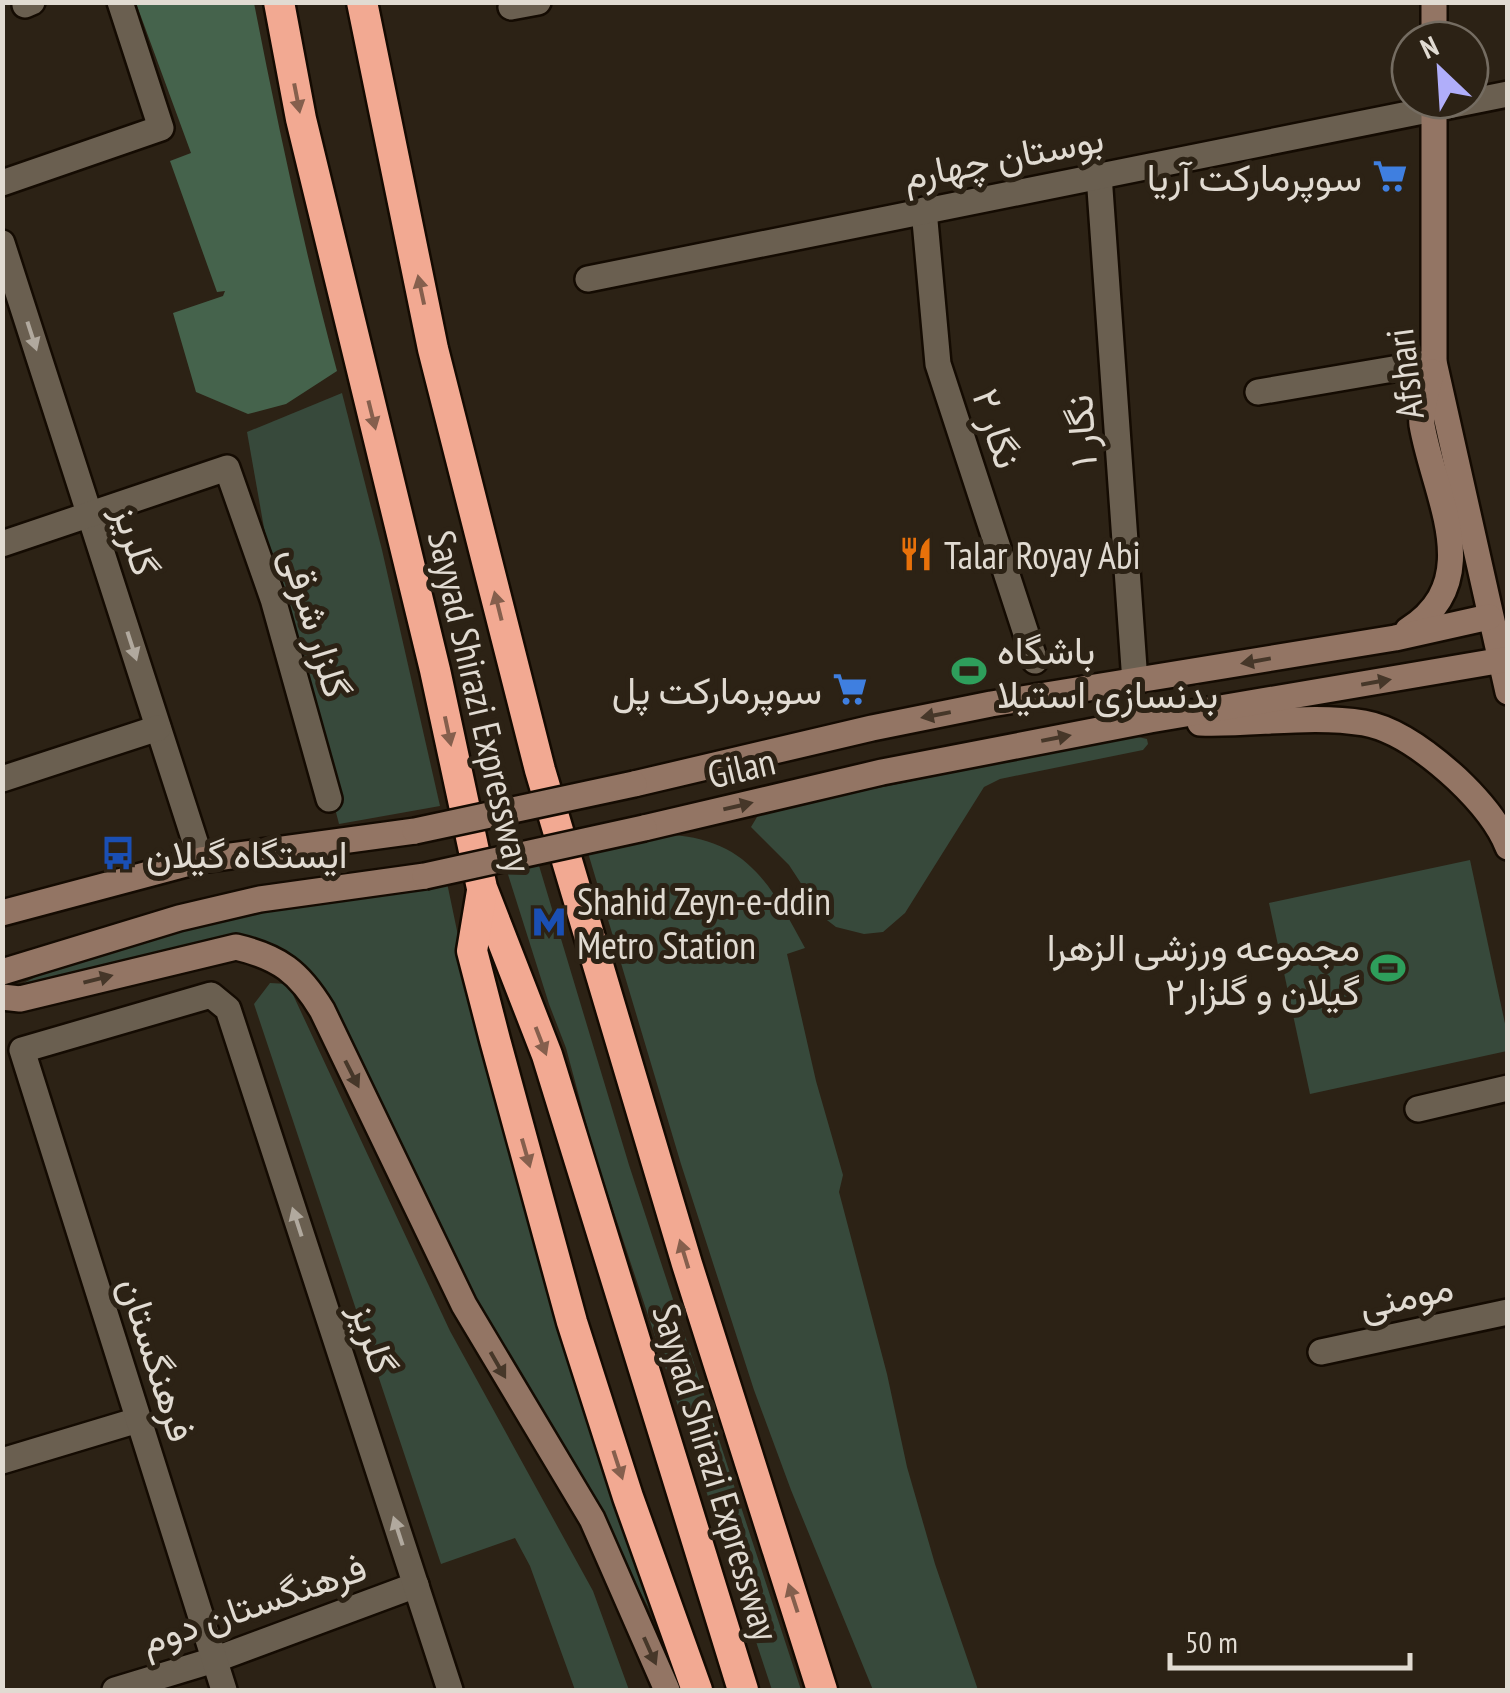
<svg xmlns="http://www.w3.org/2000/svg" width="1510" height="1693" viewBox="0 0 1510 1693" font-family="'PT Sans Narrow',Vazirmatn,sans-serif">
<style>
.green{fill:#37493b}
.forest{fill:#45634c}
.lines{fill:none;stroke-linecap:round;stroke-linejoin:round}
.street-casing{stroke:#140b02;stroke-width:30}
.secondary-casing{stroke:#140b02;stroke-width:30}
.highway-casing{stroke:#140b02;stroke-width:35}
.street{stroke:#6a5f50;stroke-width:25}
.secondary{stroke:#937564;stroke-width:25}
.highway{stroke:#f2a992;stroke-width:30}
.secondary-bridge-casing{stroke:#140b02;stroke-width:30;stroke-linecap:butt}
.secondary-bridge{stroke:#937564;stroke-width:25}
.oneway{fill:#855f4d}
.oneway2{fill:#b1a99e}
.oneway3{fill:#463729}
.labels{text-anchor:middle;dominant-baseline:central;stroke-width:10;stroke-linejoin:round;paint-order:stroke}
.street-label{font-size:38px;fill:#e1dbd2;stroke:#2c2215}
.poi-label{font-size:38px;fill:#e1dbd2;stroke:#2c2215;text-anchor:start}
</style>
<rect width="100%" height="100%" fill="#2c2215"/>
<g class="green">
<path d="M342,393L382,550L440,806L339,824L264,528L247,432Z"/>
<path d="M1134,736L1147,739L1148,744L1143,750L1000,779L984,787L905,913L883,932L864,934L836,927L823,917L789,865L751,827L760,812Z"/>
<path d="M670,835C748,839 772,887 805,948L787,954L816,1081L843,1175L839,1192L887,1374L907,1467L935,1564L978,1690H873L791,1490L754,1390L681,1164L586,846L642,836Z"/>
<path d="M537,859L629,1165L801,1690H772L594,1152L566,1048L549,1004L505,865Z"/>
<path d="M1470,860L1507,1033V1051L1310,1094L1269,903Z"/>
<path d="M446,878L469,988L680,1668L600,1515L504,1357L284,953L12,989L63,963L223,921Z"/>
<path d="M270,983L288,984L450,1331L593,1591L629,1690H575L530,1566L515,1538L441,1564L254,1004Z"/>
</g>
<path class="forest" d="M136,3H254C278,126 304,249 337,371L286,404L248,414L196,392L173,313L223,296L225,291L217,292L170,161L191,153Z"/>
<g class="lines">
<g class="street-casing">
<g id="street">
<path d="M25,5L32,2"/>
<path d="M511,7L538,2"/>
<path d="M1099,175L1135,682"/>
<path d="M2,183L161,128L120,2"/>
<path d="M924,210L938,364L1035,661"/>
<path d="M2,243L201,860"/>
<path d="M588,279L1508,94"/>
<path d="M1258,392L1434,362"/>
<path d="M2,544L227,468L273,599L329,799"/>
<path d="M2,779L158,728"/>
<path d="M1418,1109L1508,1088"/>
<path d="M1321,1352L1508,1312"/>
<path d="M2,1461L138,1420"/>
<path d="M115,1690L214,1660L416,1585"/>
<path d="M224,1690L22,1050L211,995L228,1009L450,1690"/>
</g>
</g>
<g class="secondary-casing">
<g id="secondary">
<path d="M1434,40V2"/>
<path d="M1434,100V362L1508,692"/>
<path d="M1408,630C1487,580 1434,496 1422,425C1420,409 1428,388 1432,372"/>
<path d="M1200,723C1254,725 1311,714 1364,723C1398,729 1432,756 1457,779C1477,798 1498,821 1508,847"/>
<path d="M634,784L872,728L991,704L1395,638L1489,617"/>
<path d="M644,828L882,772L1150,720L1503,660"/>
<path d="M2,913L201,860L415,831"/>
<path d="M2,972L179,918L260,899L425,876"/>
<path d="M2,997L20,999L236,947C279,957 299,972 322,1010L464,1305L592,1519L667,1690"/>
</g>
</g>
<g class="highway-casing">
<g id="highway">
<path d="M279,2L301,119L435,670L482,888L547,1055L743,1690"/>
<path d="M362,2L433,349L540,770L687,1264L822,1690"/>
<path d="M482,891L472,951L495,1040L572,1322L628,1497L697,1690"/>
</g>
</g>
<use href="#street" class="street"/>
<use href="#secondary" class="secondary"/>
<use href="#highway" class="highway"/>
<g class="secondary-bridge-casing">
<g id="secondary-bridge">
<path d="M415,831L634,784"/>
<path d="M425,876L644,828"/>
</g>
</g>
<use href="#secondary-bridge" class="secondary-bridge"/>
</g>
<defs><path id="oneway-solid" d="M-6-.8H1V-3.2L6.5 0L1 3.2V.8H-6Z" transform="scale(2.5)"/></defs>
<g class="oneway">
<use href="#oneway-solid" transform="translate(297 98) rotate(79)"/>
<use href="#oneway-solid" transform="translate(421 290) rotate(-102)"/>
<use href="#oneway-solid" transform="translate(372 415) rotate(76)"/>
<use href="#oneway-solid" transform="translate(498 606) rotate(-104)"/>
<use href="#oneway-solid" transform="translate(448 731) rotate(78)"/>
<use href="#oneway-solid" transform="translate(541 1041) rotate(69)"/>
<use href="#oneway-solid" transform="translate(526 1153) rotate(74)"/>
<use href="#oneway-solid" transform="translate(684 1254) rotate(-107)"/>
<use href="#oneway-solid" transform="translate(618 1465) rotate(72)"/>
<use href="#oneway-solid" transform="translate(793 1598) rotate(-108)"/>
</g>
<g class="oneway2">
<use href="#oneway-solid" transform="translate(32 336) rotate(72)"/>
<use href="#oneway-solid" transform="translate(132 646) rotate(72)"/>
<use href="#oneway-solid" transform="translate(297 1222) rotate(-108)"/>
<use href="#oneway-solid" transform="translate(398 1531) rotate(-108)"/>
</g>
<g class="oneway3">
<use href="#oneway-solid" transform="translate(1256 661) rotate(170)"/>
<use href="#oneway-solid" transform="translate(1376 682) rotate(-10)"/>
<use href="#oneway-solid" transform="translate(936 715) rotate(169)"/>
<use href="#oneway-solid" transform="translate(1056 738) rotate(-11)"/>
<use href="#oneway-solid" transform="translate(738 806) rotate(-13)"/>
<use href="#oneway-solid" transform="translate(98 979) rotate(-14)"/>
<use href="#oneway-solid" transform="translate(352 1074) rotate(63)"/>
<use href="#oneway-solid" transform="translate(498 1365) rotate(60)"/>
<use href="#oneway-solid" transform="translate(650 1651) rotate(66)"/>
</g>
<defs>
<g id="supermarket-bare" transform="scale(2.7)"><path d="M-6-5.5h2.5l.6 2H6L4.5 2H-2.5L-4.4-4H-6ZM-1.5 3.2a1.3 1.3 0 1 0 .1 0ZM3 3.2a1.3 1.3 0 1 0 .1 0Z" fill="#3f7fe0" stroke="#2c2215" stroke-width="2.5" paint-order="stroke"/></g>
<g id="restaurant-bare" transform="scale(2.7)"><path d="M-5-6h1v4h1v-4h1v4h1v-4h1v5L-1.5 .5V6h-2V.5L-5-1ZM5-6V6H3V1.5H1.5Q1.5-4 5-6Z" fill="#e8710a" stroke="#2c2215" stroke-width="2.5" paint-order="stroke"/></g>
<g id="stadium-bare" transform="scale(2.7)"><path d="M0-5a6.5 5 0 1 0 0 10a6.5 5 0 1 0 0-10ZM-3.5-1.8h7v3.6h-7Z" fill="#2e9e5b" stroke="#2c2215" stroke-width="2.5" paint-order="stroke"/></g>
<g id="bus-bare" transform="scale(2.7)"><path d="M-5-6H5V4H4V6H2V4H-2V6H-4V4H-5ZM-3.5-4V0h7V-4ZM-3.5 1.2v1.5H-2V1.2ZM2 1.2v1.5H3.5V1.2Z" fill="#1a4fb4" stroke="#2c2215" stroke-width="2.5" paint-order="stroke"/></g>
<g id="metro-bare" transform="scale(2.7)"><path d="M-5.5 5V-5H-3L0 0L3-5H5.5V5H3V-.5L0 4L-3-.5V5Z" fill="#1a4fb4" stroke="#2c2215" stroke-width="2.5" paint-order="stroke"/></g>
</defs>
<g fill-rule="evenodd">
<use href="#supermarket-bare" x="1390" y="176"/>
<use href="#restaurant-bare" x="916" y="554"/>
<use href="#stadium-bare" x="969" y="671"/>
<use href="#supermarket-bare" x="850" y="689"/>
<use href="#bus-bare" x="118" y="853"/>
<use href="#metro-bare" x="549" y="922"/>
<use href="#stadium-bare" x="1388" y="968"/>
</g>
<g class="labels">
<g class="street-label">
<text transform="translate(1003 156) rotate(-11)">بوستان چهارم</text>
<text transform="translate(1404 374) rotate(-97)">Afshari</text>
<text transform="translate(998 428) rotate(72)">نگار ۲</text>
<text transform="translate(1080 431) rotate(-94)">نگار ۱</text>
<text transform="translate(137 540) rotate(72)">گلریز</text>
<text transform="translate(317 622) rotate(73)">گلزار شرقی</text>
<text transform="translate(481 701) rotate(77)">Sayyad Shirazi Expressway</text>
<text transform="translate(741 767) rotate(-13)">Gilan</text>
<text transform="translate(1406 1295) rotate(-12)">مومنی</text>
<text transform="translate(375 1338) rotate(72)">گلریز</text>
<text transform="translate(158 1359) rotate(72)">فرهنگستان</text>
<text transform="translate(717 1472) rotate(73)">Sayyad Shirazi Expressway</text>
<text transform="translate(253 1603) rotate(-19)">فرهنگستان دوم</text>
</g>
<g class="poi-label">
<text x="1362" y="176" text-anchor="end">سوپرمارکت آریا</text>
<text x="944" y="554">Talar Royay Abi</text>
<text x="997" y="649">باشگاه<tspan x="997" dy="44">بدنسازی استیلا</tspan></text>
<text x="822" y="689" text-anchor="end">سوپرمارکت پل</text>
<text x="146" y="853">ایستگاه گیلان</text>
<text x="577" y="900">Shahid Zeyn-e-ddin<tspan x="577" dy="44">Metro Station</tspan></text>
<text x="1360" y="946" text-anchor="end">مجموعه ورزشی الزهرا<tspan x="1360" dy="44">گیلان و گلزار۲</tspan></text>
</g>
</g>
<rect width="1510" height="1693" fill="none" stroke="#e1dbd2" stroke-width="10"/>
<g transform="translate(1440 70) rotate(335)"><circle r="48" fill="#2c2215" stroke="#746c61" stroke-width="2.5"/>
<path d="M0-8L18 38L0 25L-18 38Z" fill="#b0aefa"/>
<text y="-15" font-size="28" font-weight="bold" text-anchor="middle" fill="#e1dbd2">N</text>
</g>
<path d="M1170 1653v15h240v-15" fill="none" stroke="#e1dbd2" stroke-width="5"/>
<text x="1185" y="1653" font-size="30" fill="#e1dbd2" stroke="#2c2215" stroke-width="8" paint-order="stroke">50 m</text>
</svg>
